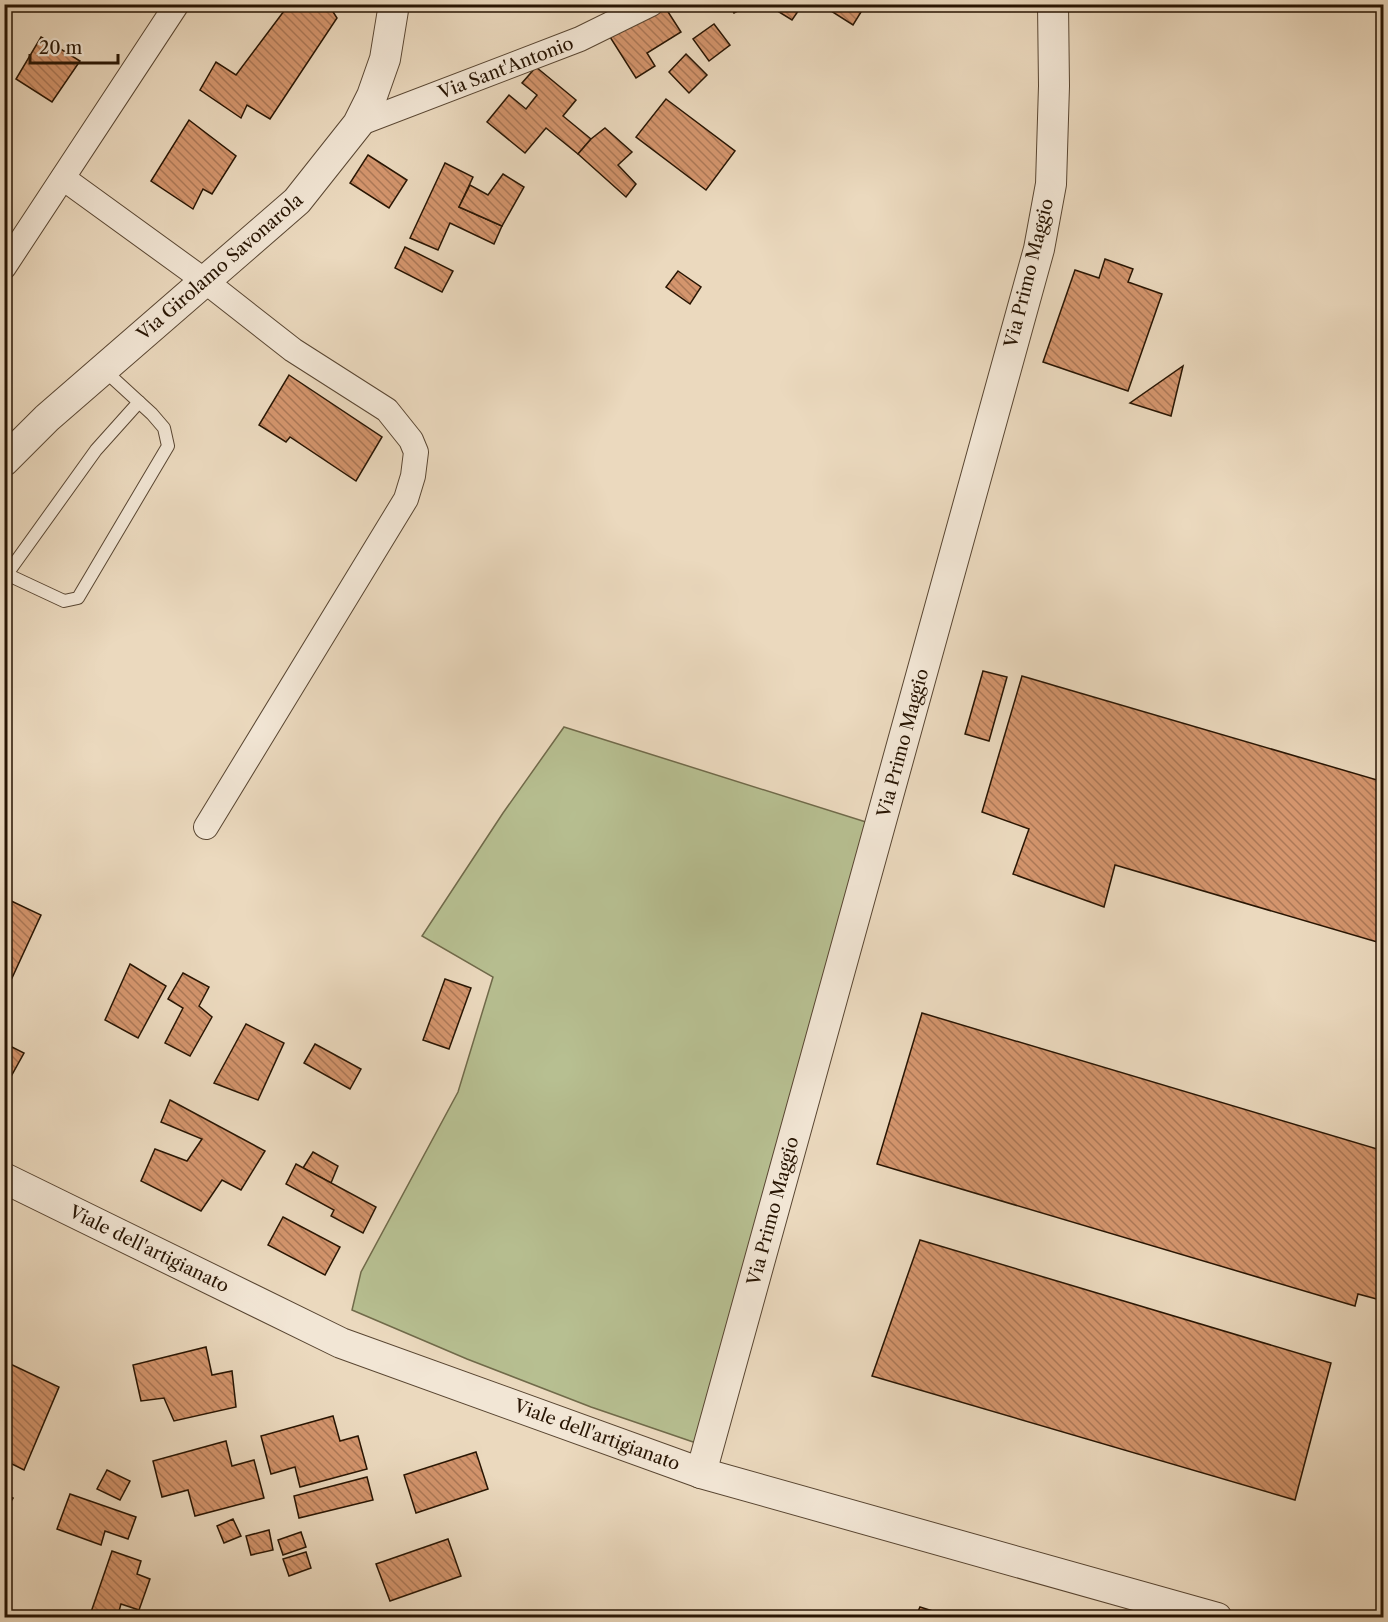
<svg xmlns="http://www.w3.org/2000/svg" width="1388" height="1622" viewBox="0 0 1388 1622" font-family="'Libre Caslon Text',serif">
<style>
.green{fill:#b7bf91;stroke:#706a4a;stroke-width:1.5}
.building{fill:url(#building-back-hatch);stroke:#281503;stroke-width:1.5}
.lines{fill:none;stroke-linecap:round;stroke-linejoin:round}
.service-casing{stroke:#594632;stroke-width:14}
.minor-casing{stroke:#594632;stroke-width:26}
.tertiary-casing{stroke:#594632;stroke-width:32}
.service{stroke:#f2e6d5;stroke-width:12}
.minor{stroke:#f2e6d5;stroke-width:24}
.tertiary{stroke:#f2e6d5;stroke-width:30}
.labels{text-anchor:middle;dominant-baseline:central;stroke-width:5;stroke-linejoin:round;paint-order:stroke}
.street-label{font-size:18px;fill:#281503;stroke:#f2e6d5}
</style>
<defs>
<pattern id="building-back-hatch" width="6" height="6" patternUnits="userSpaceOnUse" patternTransform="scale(1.5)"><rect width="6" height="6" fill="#d4956d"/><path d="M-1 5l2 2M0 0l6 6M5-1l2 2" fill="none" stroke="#ac7857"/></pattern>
</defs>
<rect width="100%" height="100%" fill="#ebd9be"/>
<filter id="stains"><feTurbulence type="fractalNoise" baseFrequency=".00333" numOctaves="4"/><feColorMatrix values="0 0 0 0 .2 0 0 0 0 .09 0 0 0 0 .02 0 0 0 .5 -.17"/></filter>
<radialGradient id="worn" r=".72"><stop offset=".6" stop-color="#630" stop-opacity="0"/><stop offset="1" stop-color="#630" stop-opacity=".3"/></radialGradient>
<path class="green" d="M564,727L866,822L699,1444L591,1407L467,1359L352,1310L361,1272L458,1092L493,977L422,936L503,813Z"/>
<g class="building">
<path d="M284,4H328L337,18L270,119L247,105L241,118L200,90L216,62L236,75L287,7Z"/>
<path d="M663,4L681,32L647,53L655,66L636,78L610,37Z"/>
<path d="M729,4H751L734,13Z"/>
<path d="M766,4H803L792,20Z"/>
<path d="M820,4H866L853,25Z"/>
<path d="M714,24L730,45L709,61L693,39Z"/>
<path d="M41,37L80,61L52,102L16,79Z"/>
<path d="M686,54L707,75L689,93L669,72Z"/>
<path d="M536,67L576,100L563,116L591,139L578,154L546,128L525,153L487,122L509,95L526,109L537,95L522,83Z"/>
<path d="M666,99L735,151L706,190L636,137Z"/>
<path d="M189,120L236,156L212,194L203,189L193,209L151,181Z"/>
<path d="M605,128L632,152L618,165L636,184L626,197L578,154L591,139Z"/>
<path d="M368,155L407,180L389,208L350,183Z"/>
<path d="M445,163L473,177L459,207L502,226L494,244L450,223L438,250L410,238Z"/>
<path d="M503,174L524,187L502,226L459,207L470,185L488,195Z"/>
<path d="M405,247L453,271L442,292L395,268Z"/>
<path d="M1105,259L1133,269L1128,282L1162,294L1128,391L1043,362L1075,270L1099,278Z"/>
<path d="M678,271L701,287L690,304L666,287Z"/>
<path d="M1183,366L1171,416L1130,403Z"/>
<path d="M289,375L382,437L356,481L290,437L286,442L259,425Z"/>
<path d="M983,671L1007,677L989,741L965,734Z"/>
<path d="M1022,676L1384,782V944L1115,865L1104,907L1013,874L1029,829L982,812Z"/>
<path d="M7,899L41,915L12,978L4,974V905Z"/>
<path d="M130,964L166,986L138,1038L105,1020Z"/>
<path d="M183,973L209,987L199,1006L212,1017L190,1056L165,1043L183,1008L168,999Z"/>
<path d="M445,979L471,988L449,1049L423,1040Z"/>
<path d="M922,1013L1384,1151V1301L1358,1294L1355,1306L877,1164Z"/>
<path d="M246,1024L284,1043L258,1100L214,1083Z"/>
<path d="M4,1043L24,1053L4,1089Z"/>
<path d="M315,1044L361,1069L350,1089L304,1063Z"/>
<path d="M170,1100L265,1151L241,1190L222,1180L201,1211L141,1181L155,1149L187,1161L202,1139L161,1122Z"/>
<path d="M313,1152L338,1166L331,1183L303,1168Z"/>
<path d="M296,1164L376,1207L363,1233L331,1216L334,1210L286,1184Z"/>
<path d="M283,1217L340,1247L325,1275L268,1245Z"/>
<path d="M920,1240L1331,1363L1295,1500L872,1376Z"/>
<path d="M206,1347L212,1375L232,1371L236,1407L174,1421L164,1398L141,1401L133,1365Z"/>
<path d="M4,1361L59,1387L24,1470L4,1460Z"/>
<path d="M333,1416L340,1441L358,1436L367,1469L300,1487L295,1467L271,1474L261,1436Z"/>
<path d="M226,1441L232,1466L254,1460L264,1498L195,1516L188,1490L162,1497L153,1461Z"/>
<path d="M476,1452L488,1489L416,1513L404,1475Z"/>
<path d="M107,1470L130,1481L120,1500L97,1489Z"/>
<path d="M367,1477L373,1500L299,1518L294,1496Z"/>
<path d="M4,1494L13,1498L4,1514Z"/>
<path d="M70,1494L136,1517L128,1539L105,1531L101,1545L57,1529Z"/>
<path d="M233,1519L241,1536L224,1543L217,1526Z"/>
<path d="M269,1530L273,1550L251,1555L246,1536Z"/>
<path d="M301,1532L306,1547L283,1555L278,1540Z"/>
<path d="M448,1539L461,1576L390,1601L376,1564Z"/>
<path d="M112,1551L141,1561L137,1574L150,1579L139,1610L121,1604L117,1618H89Z"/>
<path d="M306,1552L311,1568L289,1576L283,1559Z"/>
<path d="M920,1607L955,1618H915Z"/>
<path d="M827,1611L847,1618H824Z"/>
</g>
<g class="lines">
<g class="service-casing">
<g id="service">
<path d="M4,573L64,601L78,598L168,446L164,428L152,414L104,370"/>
<path d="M7,574L96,450L139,402"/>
</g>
</g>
<g class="minor-casing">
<g id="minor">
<path d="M358,124L580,39L651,4"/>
<path d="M63,178L205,281L293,350L387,410L411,440L416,452L413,476L406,499L206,827"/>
<path d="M4,267L177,4"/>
</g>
</g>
<g class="tertiary-casing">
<g id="tertiary">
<path d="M4,461L47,418L297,201L358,124L372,96L385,59L394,4"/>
<path d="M4,1178L341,1343L701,1473L1217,1618"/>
<path d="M701,1473L1039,249L1051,184L1054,86L1053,4"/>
</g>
</g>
<use href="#service" class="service"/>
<use href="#minor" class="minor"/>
<use href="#tertiary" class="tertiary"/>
</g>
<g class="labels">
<g class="street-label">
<text transform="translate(506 68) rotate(-21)">Via Sant'Antonio</text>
<text transform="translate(220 267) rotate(-41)">Via Girolamo Savonarola</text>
<text transform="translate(1029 273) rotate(-76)">Via Primo Maggio</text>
<text transform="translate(903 743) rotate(-75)">Via Primo Maggio</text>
<text transform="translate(773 1211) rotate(-75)">Via Primo Maggio</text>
<text transform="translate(149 1249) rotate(26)">Viale dell'artigianato</text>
<text transform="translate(597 1435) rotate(20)">Viale dell'artigianato</text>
</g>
</g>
<rect width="1388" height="1622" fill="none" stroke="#ebd9be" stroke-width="24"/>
<rect x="6" y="6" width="1376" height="1610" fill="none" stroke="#281503" stroke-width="3"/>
<rect x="12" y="12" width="1364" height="1598" fill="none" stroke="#281503" stroke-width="1.5"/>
<path d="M30 54v9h88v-9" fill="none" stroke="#281503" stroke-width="3"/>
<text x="39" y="54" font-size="18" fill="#281503" stroke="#f2e6d5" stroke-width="4.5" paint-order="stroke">20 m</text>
<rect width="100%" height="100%" filter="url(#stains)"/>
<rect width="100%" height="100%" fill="url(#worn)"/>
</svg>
